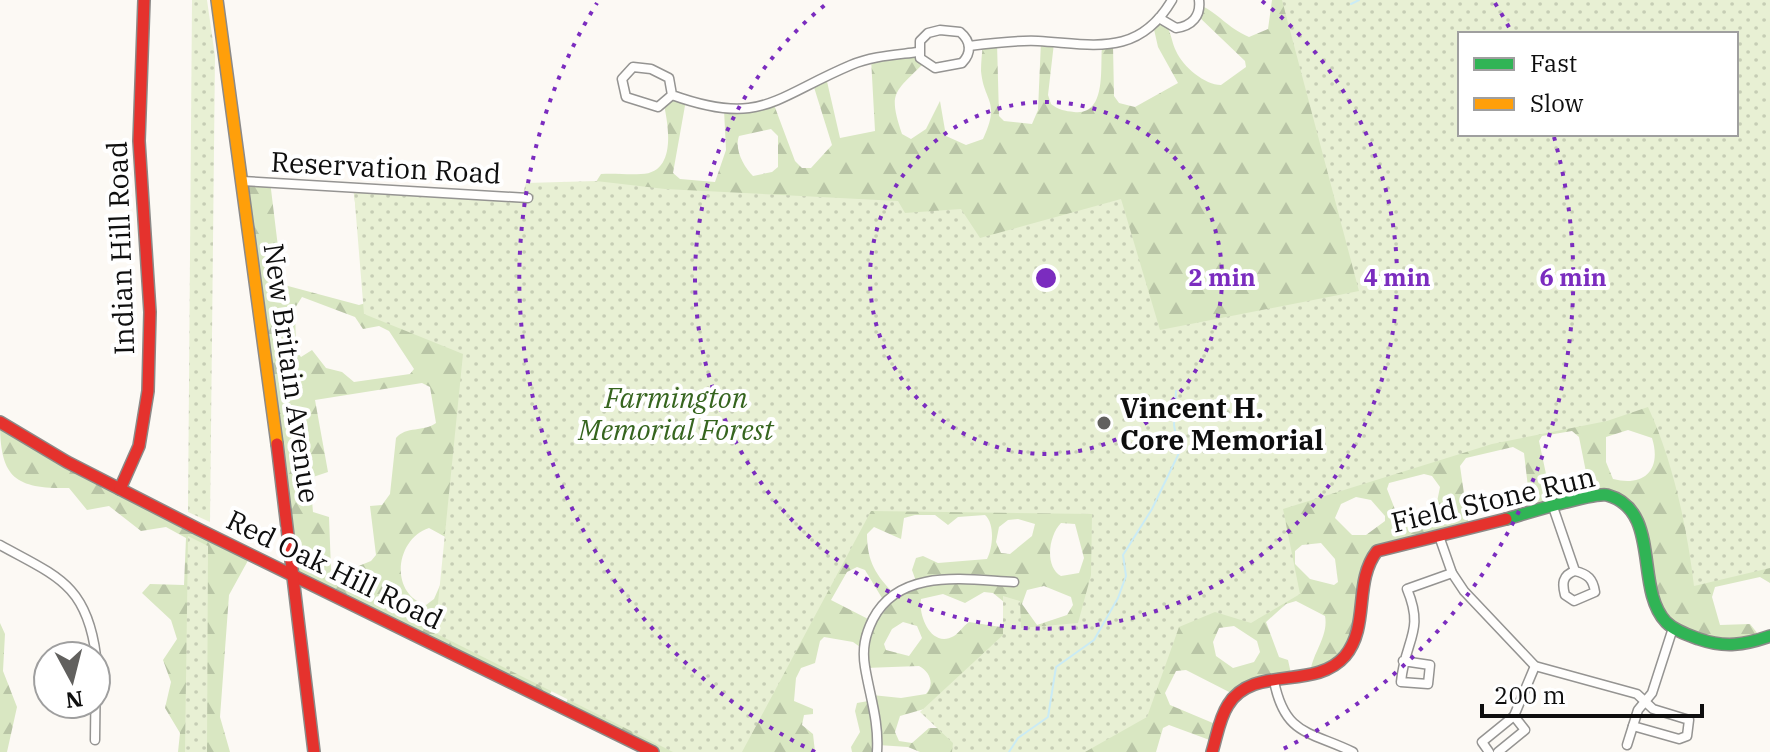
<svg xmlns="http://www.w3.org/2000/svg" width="1770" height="752" viewBox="0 0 1770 752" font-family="'IBM Plex Serif',serif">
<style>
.forest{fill:url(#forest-firs);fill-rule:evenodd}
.park{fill:url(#park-dots);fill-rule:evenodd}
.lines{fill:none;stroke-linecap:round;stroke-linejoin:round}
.stream{stroke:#caebf5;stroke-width:2}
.street-casing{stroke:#959492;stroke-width:11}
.fast-casing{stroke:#8c8a88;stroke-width:14}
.slow-casing{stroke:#8c8a88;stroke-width:14}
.jam-casing{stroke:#8c8a88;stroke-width:14}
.street{stroke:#fffefd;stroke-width:8}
.fast{stroke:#30b455;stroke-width:11}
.slow{stroke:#ff9f0a;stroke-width:11}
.jam{stroke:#e5322d;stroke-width:11}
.ring{fill:none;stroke:#7b2cbf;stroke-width:4;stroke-dasharray:4 8}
.poi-dot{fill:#61605e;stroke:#fff;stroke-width:3}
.labels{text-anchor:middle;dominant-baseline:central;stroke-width:8;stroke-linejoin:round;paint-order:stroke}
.street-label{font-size:28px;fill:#0e0e0e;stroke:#fff}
.park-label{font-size:28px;font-style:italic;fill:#36651f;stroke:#fff}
.poi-label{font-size:28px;font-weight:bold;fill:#0e0e0e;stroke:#fff;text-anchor:start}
.centre{fill:#7b2cbf;stroke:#fff;stroke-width:4}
.ring-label{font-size:24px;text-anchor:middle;font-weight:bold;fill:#7b2cbf;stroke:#fff;stroke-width:8;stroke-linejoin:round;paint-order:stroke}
</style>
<defs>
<pattern id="forest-firs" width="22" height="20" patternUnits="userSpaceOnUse" patternTransform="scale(2)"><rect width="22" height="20" fill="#d9e7c2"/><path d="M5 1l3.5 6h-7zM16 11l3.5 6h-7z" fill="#b9c5a6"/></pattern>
<pattern id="park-dots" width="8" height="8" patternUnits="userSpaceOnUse" patternTransform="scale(2)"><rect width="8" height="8" fill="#e8f0d4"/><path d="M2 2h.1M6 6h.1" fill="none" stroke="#c6cdb5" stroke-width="1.8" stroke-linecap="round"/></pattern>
</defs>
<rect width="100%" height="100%" fill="#fcf9f4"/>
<g class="forest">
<path d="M1272,0H1770V583L1760,577L1715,587L1712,597L1720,625L1750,624L1762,639L1721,648L1663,618L1637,522L1617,497H1591L1579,437L1572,431L1542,436L1539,441L1553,507L1531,513L1524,453L1513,447L1466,458L1460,466L1469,528L1367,561L1346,656L1310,675C1311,654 1329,637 1325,616L1296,601L1286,604L1266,622L1279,657L1288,660L1292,678L1235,695L1186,670L1176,671L1165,693L1170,705L1220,726L1215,742L1169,725L1163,728L1156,752H920L908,747L878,745L877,752H852L851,747L860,732L855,711L857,703L874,700L872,695L901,698L926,694C935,684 930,672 919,666L865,668L863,649L853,642L824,637L820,641L815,663L801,668L796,678L794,701L813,709V714L804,715L802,725L813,734L815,752H653L564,708L569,696L553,688L547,700L295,577L242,181H270L282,280L288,286L359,305L366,303L367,296L353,187L511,196L594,185L601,174C615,173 628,175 641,174C676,173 669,128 664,105L672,95L686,100L673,173L680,179L715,182L726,150L724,110L773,102L795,161L802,168H811L832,145L813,84L826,77L840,138L875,131L871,58L918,52L924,63C894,93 888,92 902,134L911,139L926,129L940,101L946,136L966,145L983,139C1001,100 984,103 981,71C981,62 982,53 983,44L997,43L999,116L1004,121L1032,124L1038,110L1041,41L1054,43L1048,95L1051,104C1059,110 1065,111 1074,112C1107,116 1100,68 1102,46L1113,45L1114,96L1119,103L1135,107L1178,83L1158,47L1153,25L1159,18C1172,28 1170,38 1176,51C1183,67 1205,85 1221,85L1246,67L1245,61L1197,15L1200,5C1220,14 1226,27 1249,37L1268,29ZM1460,34H1736V134H1460ZM771,129L778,136V167L772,172L753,176C744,167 734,149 739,136ZM302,297L355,317L363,329L379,326L389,331L414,369L410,374L354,382L342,372L326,368L312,350L301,357L296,351L295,308ZM422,383L430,387L436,423C424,432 406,426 396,438L390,494L382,505L370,506L376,555L371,561L341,573L331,569L329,517L313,512L310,478L328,472L315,400ZM1628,430L1652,438C1662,470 1644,487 1613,479L1606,462V437ZM1424,474L1432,476L1440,487L1436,507L1404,514L1396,512L1387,489L1389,483ZM1356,497L1371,500L1385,516V521L1366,535H1352L1335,518L1341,504ZM915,515H935L948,525L958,517L985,515C995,524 993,547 987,559L938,563L923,556L916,558L912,570L917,584L895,595C876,575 867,562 867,534L874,527L901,539L904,518ZM1018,519L1035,524L1032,536L1010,554L1001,553L996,542L999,527L1008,520ZM1061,523L1075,524L1084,558L1079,573L1061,576C1044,566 1049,535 1061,523ZM429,528L451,540L455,551L434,599L426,605C389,594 395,539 429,528ZM1321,543L1335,559L1338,582L1334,585L1310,579L1295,564V551L1302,545ZM857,567L865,570L885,603L872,621L831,600L847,572ZM1044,586L1071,597L1073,605L1067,615L1037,625L1022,604L1027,590ZM984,592L993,593L1015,611L1007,628L969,622C963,626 959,633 954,636C931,649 918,615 921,599L943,594L965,603ZM903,622L917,626L922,638L909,656L886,650L884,644L892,629ZM1234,626L1257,641L1260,652L1254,662L1233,668L1216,656L1213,642L1219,628ZM931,707L943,728H929L912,743L899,741L895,732L900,716Z"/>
<path d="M0,422L251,555L229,595L220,717L230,752H178L180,733L165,708L171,682L163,660L177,639L171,620L142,593L150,584L184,585L186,538L166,527L141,531L109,506L87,510L69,488C14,489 0,477 0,422Z"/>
<path d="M0,623L5,634L3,671L17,707L7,752H0Z"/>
</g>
<g class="park">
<path d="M192,0H207L215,56L210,522L188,512Z"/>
<path d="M1282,0H1770V568L1694,586C1687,527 1673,461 1648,407L1607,421L1492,444L1283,509L1300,594L1251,623L1215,612L1179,627L1147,717L1085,752H952L953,743L920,712L1003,635V596L1020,601L1021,628L1078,623L1091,575L1092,514L871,511L742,752H673L435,633L463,354L364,314L354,191L520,203L526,183L596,181L665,189L898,201L905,213L961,209L980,238L1121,199L1160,330L1359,291ZM1460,34H1736V134H1460Z"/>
<path d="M188,536L208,546L207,752H185Z"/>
</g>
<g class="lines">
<g class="stream">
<path d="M1351,4L1359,0"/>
<path d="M1009,752L1018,738L1048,717L1056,667L1094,640L1118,598L1126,576L1123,555L1152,509L1179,453L1174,425L1176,391"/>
</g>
<g class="street-casing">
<g id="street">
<path d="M1159,18L1176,28C1192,26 1201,16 1199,0"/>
<path d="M940,30L960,32C971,41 972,53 962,63L935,68L920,58V41L928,33Z"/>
<path d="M969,46C992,43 1015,40 1038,41C1093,44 1138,58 1172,0"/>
<path d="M672,95L658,107L626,97L622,79L633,67L651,69L669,78L672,95C761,127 773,98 851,65C872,56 895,55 918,52"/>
<path d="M242,181L528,198"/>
<path d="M1553,507L1575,571C1588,574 1593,579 1595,592L1574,601L1565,595C1562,584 1562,575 1575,571"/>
<path d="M1439,536L1452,573L1464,591L1535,666L1637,694L1653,709L1689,720L1687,736L1679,739L1633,726"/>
<path d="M0,545C56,576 87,584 96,656"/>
<path d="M1403,661L1430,665L1428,684L1401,682C1405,639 1425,632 1407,589L1452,573"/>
<path d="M1274,681C1285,736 1310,731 1353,752"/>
<path d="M95,740L96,659"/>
<path d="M1627,745L1638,710L1652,693L1673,628"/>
<path d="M877,752C879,721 870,697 865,667C862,649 865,635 873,619C900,567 967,580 1014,582"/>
<path d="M1489,752L1482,742L1514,716L1535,666"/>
<path d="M1498,752L1525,730L1514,716"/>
</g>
</g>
<g class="fast-casing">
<path id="fast" d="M1506,519C1524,514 1593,492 1607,495C1662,510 1634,588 1666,622C1675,631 1688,635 1699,639C1725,648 1744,645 1770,636"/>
</g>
<g class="slow-casing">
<path id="slow" d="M217,0L277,444"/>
</g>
<g class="jam-casing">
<g id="jam">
<path d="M0,422L67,462L198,529L653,752"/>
<path d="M277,444L314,752"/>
<path d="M120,489L139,446L148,391L150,312L139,141L144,0"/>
<path d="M1212,752C1217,736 1219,719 1228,705C1253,664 1315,691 1345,656C1370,626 1353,582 1377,551L1506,519"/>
</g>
</g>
<use href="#street" class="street"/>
<use href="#fast" class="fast"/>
<use href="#slow" class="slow"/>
<use href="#jam" class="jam"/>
</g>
<g class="ring">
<circle cx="1046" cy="278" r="176"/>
<path d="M1262 1A351 351 0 1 1 830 1"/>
<path d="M815 752A527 527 0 0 1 597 3M1495 3A527 527 0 0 1 1511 31M1554 137A527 527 0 0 1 1277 752"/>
</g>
<circle class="poi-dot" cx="1104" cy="423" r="8"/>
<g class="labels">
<g class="street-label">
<text transform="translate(386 167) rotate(3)">Reservation Road</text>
<text transform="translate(120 248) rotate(-92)">Indian Hill Road</text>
<text transform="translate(292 373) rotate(82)">New Britain Avenue</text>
<text transform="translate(1493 499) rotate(-13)">Field Stone Run</text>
<text transform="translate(335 569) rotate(26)">Red Oak Hill Road</text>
</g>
<g class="park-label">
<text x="676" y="397">Farmington<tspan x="676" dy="32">Memorial Forest</tspan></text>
</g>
<g class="poi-label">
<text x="1120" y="407">Vincent H.<tspan x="1120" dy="32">Core Memorial</tspan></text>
</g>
</g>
<circle cx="1046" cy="278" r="12" class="centre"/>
<g class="ring-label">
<text x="1222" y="286">2 min</text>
<text x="1397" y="286">4 min</text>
<text x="1573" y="286">6 min</text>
</g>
<rect x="1458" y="32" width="280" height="104" fill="#ffffff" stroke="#9f9f9f" stroke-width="2"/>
<rect x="1474" y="58" width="40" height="12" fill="#30b455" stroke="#9f9f9f" stroke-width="2"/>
<text x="1530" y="72" font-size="24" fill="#0e0e0e">Fast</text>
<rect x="1474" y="98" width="40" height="12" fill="#ff9f0a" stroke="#9f9f9f" stroke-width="2"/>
<text x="1530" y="112" font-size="24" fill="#0e0e0e">Slow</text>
<g transform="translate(72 680) rotate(173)"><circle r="38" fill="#ffffff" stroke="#9f9f9f" stroke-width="2"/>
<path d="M0-6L14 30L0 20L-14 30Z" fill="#61605e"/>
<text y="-12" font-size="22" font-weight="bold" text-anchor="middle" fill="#0e0e0e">N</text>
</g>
<path d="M1482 704v12h220v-12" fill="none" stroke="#0e0e0e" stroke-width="4"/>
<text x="1494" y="704" font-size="24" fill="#0e0e0e" stroke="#ffffff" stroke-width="6" paint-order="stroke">200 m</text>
</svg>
